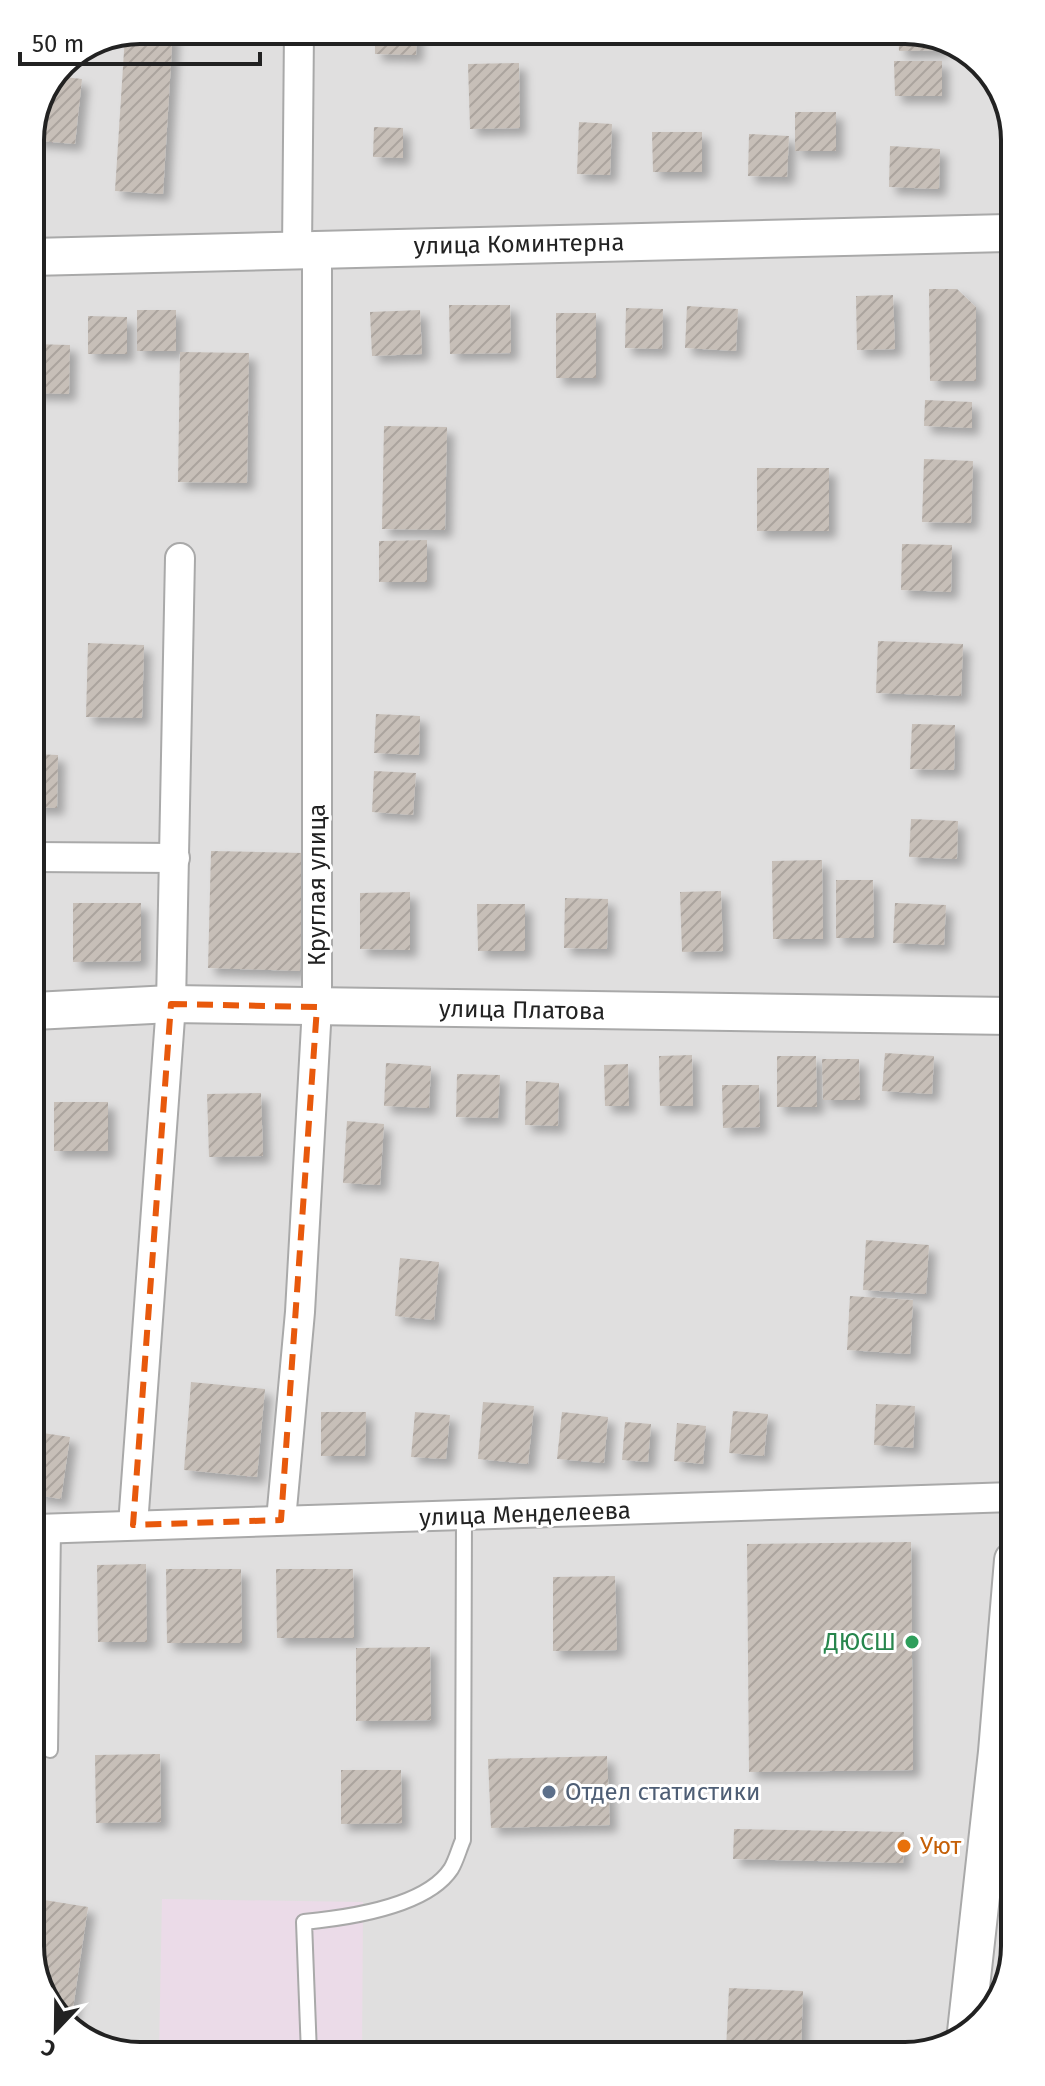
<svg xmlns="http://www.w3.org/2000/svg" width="1045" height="2086" viewBox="0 0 1045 2086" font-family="'Fira Sans',sans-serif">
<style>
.residential{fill:#e0dfdf}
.industrial{fill:#ebdbe8}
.building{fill:url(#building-hatch);filter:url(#shadow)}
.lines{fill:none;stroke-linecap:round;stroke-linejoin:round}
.service-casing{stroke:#a9a9a9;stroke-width:18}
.minor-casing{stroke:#a9a9a9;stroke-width:32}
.tertiary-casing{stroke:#a9a9a9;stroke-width:40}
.service{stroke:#fff;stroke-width:14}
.minor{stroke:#fff;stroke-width:28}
.tertiary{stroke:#fff;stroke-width:36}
.marked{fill:none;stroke:#e8590c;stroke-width:6;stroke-dasharray:16 10;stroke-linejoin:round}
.leisure-dot{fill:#2e9e5b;stroke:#fff;stroke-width:3}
.service-dot{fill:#5c6f8a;stroke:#fff;stroke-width:3}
.food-dot{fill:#e8710a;stroke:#fff;stroke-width:3}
.labels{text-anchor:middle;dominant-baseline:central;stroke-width:6;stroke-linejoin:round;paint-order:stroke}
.street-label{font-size:24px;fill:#222;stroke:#fff}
.leisure-label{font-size:24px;fill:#27864d;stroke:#fff;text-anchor:end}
.service-label{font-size:24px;fill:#4e5e75;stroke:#fff;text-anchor:start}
.food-label{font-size:24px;fill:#c56008;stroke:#fff;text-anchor:start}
.rim{fill:none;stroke:#222;stroke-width:4}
</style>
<defs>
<pattern id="building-hatch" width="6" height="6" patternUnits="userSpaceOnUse" patternTransform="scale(2)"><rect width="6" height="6" fill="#c7bfb8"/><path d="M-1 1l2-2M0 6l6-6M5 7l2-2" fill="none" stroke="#aba49e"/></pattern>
<filter id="shadow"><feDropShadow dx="7" dy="7" stdDeviation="4" flood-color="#0004"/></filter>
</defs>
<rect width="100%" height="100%" fill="#f2efe9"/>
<path class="residential" d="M140,30H913L972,52L1007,98L1015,1947L996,2008L947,2048L132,2056L73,2034L38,1988L30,133L62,62Z"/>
<path class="industrial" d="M162,1899L363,1902L362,2053L159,2055Z"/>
<g class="building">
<path d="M140,30H173L163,194L115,191L125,36Z"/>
<path d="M375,30H417L416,55L375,54Z"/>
<path d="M898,30H913L942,41V50L899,51Z"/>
<path d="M894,61H942V96H895Z"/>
<path d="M519,63L520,128L470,129L468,64Z"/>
<path d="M56,76L82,79L75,144L30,140Z"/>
<rect x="795" y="112" width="41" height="39"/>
<path d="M579,122L612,124L610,175L577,174Z"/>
<path d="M374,127L403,128V158L373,157Z"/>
<path d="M652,132H702V172H653Z"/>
<path d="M749,134L789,136L787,177L748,176Z"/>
<path d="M890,146L940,149L939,189L889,187Z"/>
<path d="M929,289H957L976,307V381H930Z"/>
<path d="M893,295L895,349L857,350L856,296Z"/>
<path d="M449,305H510L511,353L450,354Z"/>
<path d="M687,306L738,309L736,351L685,348Z"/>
<path d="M626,308L663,309L662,349L625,348Z"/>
<rect x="137" y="310" width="39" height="41"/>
<path d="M420,310L422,354L372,356L370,312Z"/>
<rect x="556" y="313" width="40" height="65"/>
<path d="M88,316L127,317V354H88Z"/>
<path d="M31,344L70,345L69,394L31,393Z"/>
<path d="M180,352L249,353L247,483L178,482Z"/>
<path d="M925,400L972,402V428L924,426Z"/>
<path d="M384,426L447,427L445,530L382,529Z"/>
<path d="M924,459L973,461L971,523L922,522Z"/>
<rect x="757" y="468" width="72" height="63"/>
<path d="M427,540V582H379V541Z"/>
<path d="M902,544L952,545L951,592L901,590Z"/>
<path d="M878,641L963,644L961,696L876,693Z"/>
<path d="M88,643L144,645L142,718L86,717Z"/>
<path d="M376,714L420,716L419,755L374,753Z"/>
<path d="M912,724L955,725L954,770L910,769Z"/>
<path d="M33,754L58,755L57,808L33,807Z"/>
<path d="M374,771L416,773L413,815L372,812Z"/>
<path d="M911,819L958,821L957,859L909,857Z"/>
<path d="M211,851L303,853L300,971L208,968Z"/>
<path d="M822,860L823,939H773L772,861Z"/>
<path d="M836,880H873L874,938H836Z"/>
<path d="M721,891L723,951L682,952L680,892Z"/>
<path d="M410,892V950L360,949V893Z"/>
<path d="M565,898L608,899L607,949L564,948Z"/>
<path d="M73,903H141V961L73,962Z"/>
<path d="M895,903L946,905L944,945L893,943Z"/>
<path d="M477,904H525V951H478Z"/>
<path d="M885,1053L934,1056L932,1094L882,1091Z"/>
<path d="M692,1055L693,1106H660L659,1056Z"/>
<path d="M777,1056H816L817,1107H777Z"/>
<path d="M822,1059H859L860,1100H823Z"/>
<path d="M386,1063L431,1066L429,1108L384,1106Z"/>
<path d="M628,1064L629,1106H605L604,1065Z"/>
<path d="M457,1074L500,1075L498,1118L456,1117Z"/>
<path d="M526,1081L559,1083L558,1126L525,1125Z"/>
<path d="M722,1085H759L760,1127L723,1128Z"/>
<path d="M261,1093L263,1156L209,1157L207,1094Z"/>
<rect x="54" y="1102" width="54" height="49"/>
<path d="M347,1121L384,1124L380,1185L343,1183Z"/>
<path d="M866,1240L929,1245L926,1294L863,1290Z"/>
<path d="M400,1258L439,1262L434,1320L395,1316Z"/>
<path d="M850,1296L913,1300L910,1354L847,1350Z"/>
<path d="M191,1382L265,1389L257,1477L184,1470Z"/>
<path d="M483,1402L534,1406L528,1464L478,1459Z"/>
<path d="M876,1404L915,1406L913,1448L874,1445Z"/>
<path d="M733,1411L768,1414L764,1456L729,1453Z"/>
<path d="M321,1412H366L365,1456H321Z"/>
<path d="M415,1412L450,1415L446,1459L411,1457Z"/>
<path d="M562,1412L608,1417L604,1463L557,1459Z"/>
<path d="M625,1422L651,1424L648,1462L622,1460Z"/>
<path d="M677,1423L706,1426L703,1464L674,1461Z"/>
<path d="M36,1432L70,1437L61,1499L36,1495Z"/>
<path d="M911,1542L913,1770L749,1772L747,1544Z"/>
<path d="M146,1564L147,1642H98L97,1565Z"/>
<path d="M166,1569H241L242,1643H167Z"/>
<path d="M276,1569H353L354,1638H277Z"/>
<path d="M615,1576L617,1650L553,1651V1577Z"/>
<path d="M430,1647L431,1720L356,1721V1648Z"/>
<path d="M160,1754L161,1822L96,1823L95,1755Z"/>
<path d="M607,1756L610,1825L491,1828L488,1759Z"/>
<path d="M341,1770H401L402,1823L341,1824Z"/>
<path d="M734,1829L904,1832L903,1863L733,1859Z"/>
<path d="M38,1899L88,1907L70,2029L38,1988Z"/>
<path d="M729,1988L803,1991L801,2049L726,2050Z"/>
</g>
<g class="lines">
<g class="service-casing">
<g id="service">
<path d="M50,1750L53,1528"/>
<path d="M309,2054L304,1922C345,1918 426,1907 451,1869C456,1861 459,1849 463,1840L464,1516"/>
</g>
</g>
<g class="minor-casing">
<g id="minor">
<path d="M297,251L299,30"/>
<path d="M33,857L175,858"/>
<path d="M281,1520L300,1312L317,1007V249"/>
<path d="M133,1525L171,1004L180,558"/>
<path d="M36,1529L1013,1497"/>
</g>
</g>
<g class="tertiary-casing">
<g id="tertiary">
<path d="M31,257L1007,233"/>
<path d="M34,1011L171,1004L1011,1016"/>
<path d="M966,2032L997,1752L1013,1560"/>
</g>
</g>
<use href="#service" class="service"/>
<use href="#minor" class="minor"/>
<use href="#tertiary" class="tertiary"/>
</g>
<path class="marked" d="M171,1004L317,1007L281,1520L133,1525Z"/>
<circle class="leisure-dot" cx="912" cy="1642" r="8"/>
<circle class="service-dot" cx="549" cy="1792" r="8"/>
<circle class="food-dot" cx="904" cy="1846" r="8"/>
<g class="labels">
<g class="street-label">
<text transform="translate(519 244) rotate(-1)">улица Коминтерна</text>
<text transform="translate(317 885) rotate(-90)">Круглая улица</text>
<text transform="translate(522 1010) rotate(1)">улица Платова</text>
<text transform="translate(525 1514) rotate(-2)">улица Менделеева</text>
</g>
<g class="leisure-label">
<text x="896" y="1642">ДЮСШ</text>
</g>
<g class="service-label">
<text x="565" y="1792">Отдел статистики</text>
</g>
<g class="food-label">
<text x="920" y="1846">Уют</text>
</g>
</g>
<path d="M0 0H1045V2086H0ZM140 44H905A96 96 0 0 1 1001 140V1946A96 96 0 0 1 905 2042H140A96 96 0 0 1 44 1946V140A96 96 0 0 1 140 44Z" fill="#fff" fill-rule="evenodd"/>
<path class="rim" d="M140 44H905A96 96 0 0 1 1001 140V1946A96 96 0 0 1 905 2042H140A96 96 0 0 1 44 1946V140A96 96 0 0 1 140 44Z"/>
<g transform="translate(56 2030) rotate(202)" stroke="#ffffff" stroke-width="6" paint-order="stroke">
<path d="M0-6L14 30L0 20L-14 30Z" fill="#222222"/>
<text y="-12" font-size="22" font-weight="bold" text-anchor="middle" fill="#222222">С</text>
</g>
<path d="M20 52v12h240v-12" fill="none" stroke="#222222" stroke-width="4"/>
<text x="32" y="52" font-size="24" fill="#222222" stroke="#ffffff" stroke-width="6" paint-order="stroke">50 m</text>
</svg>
